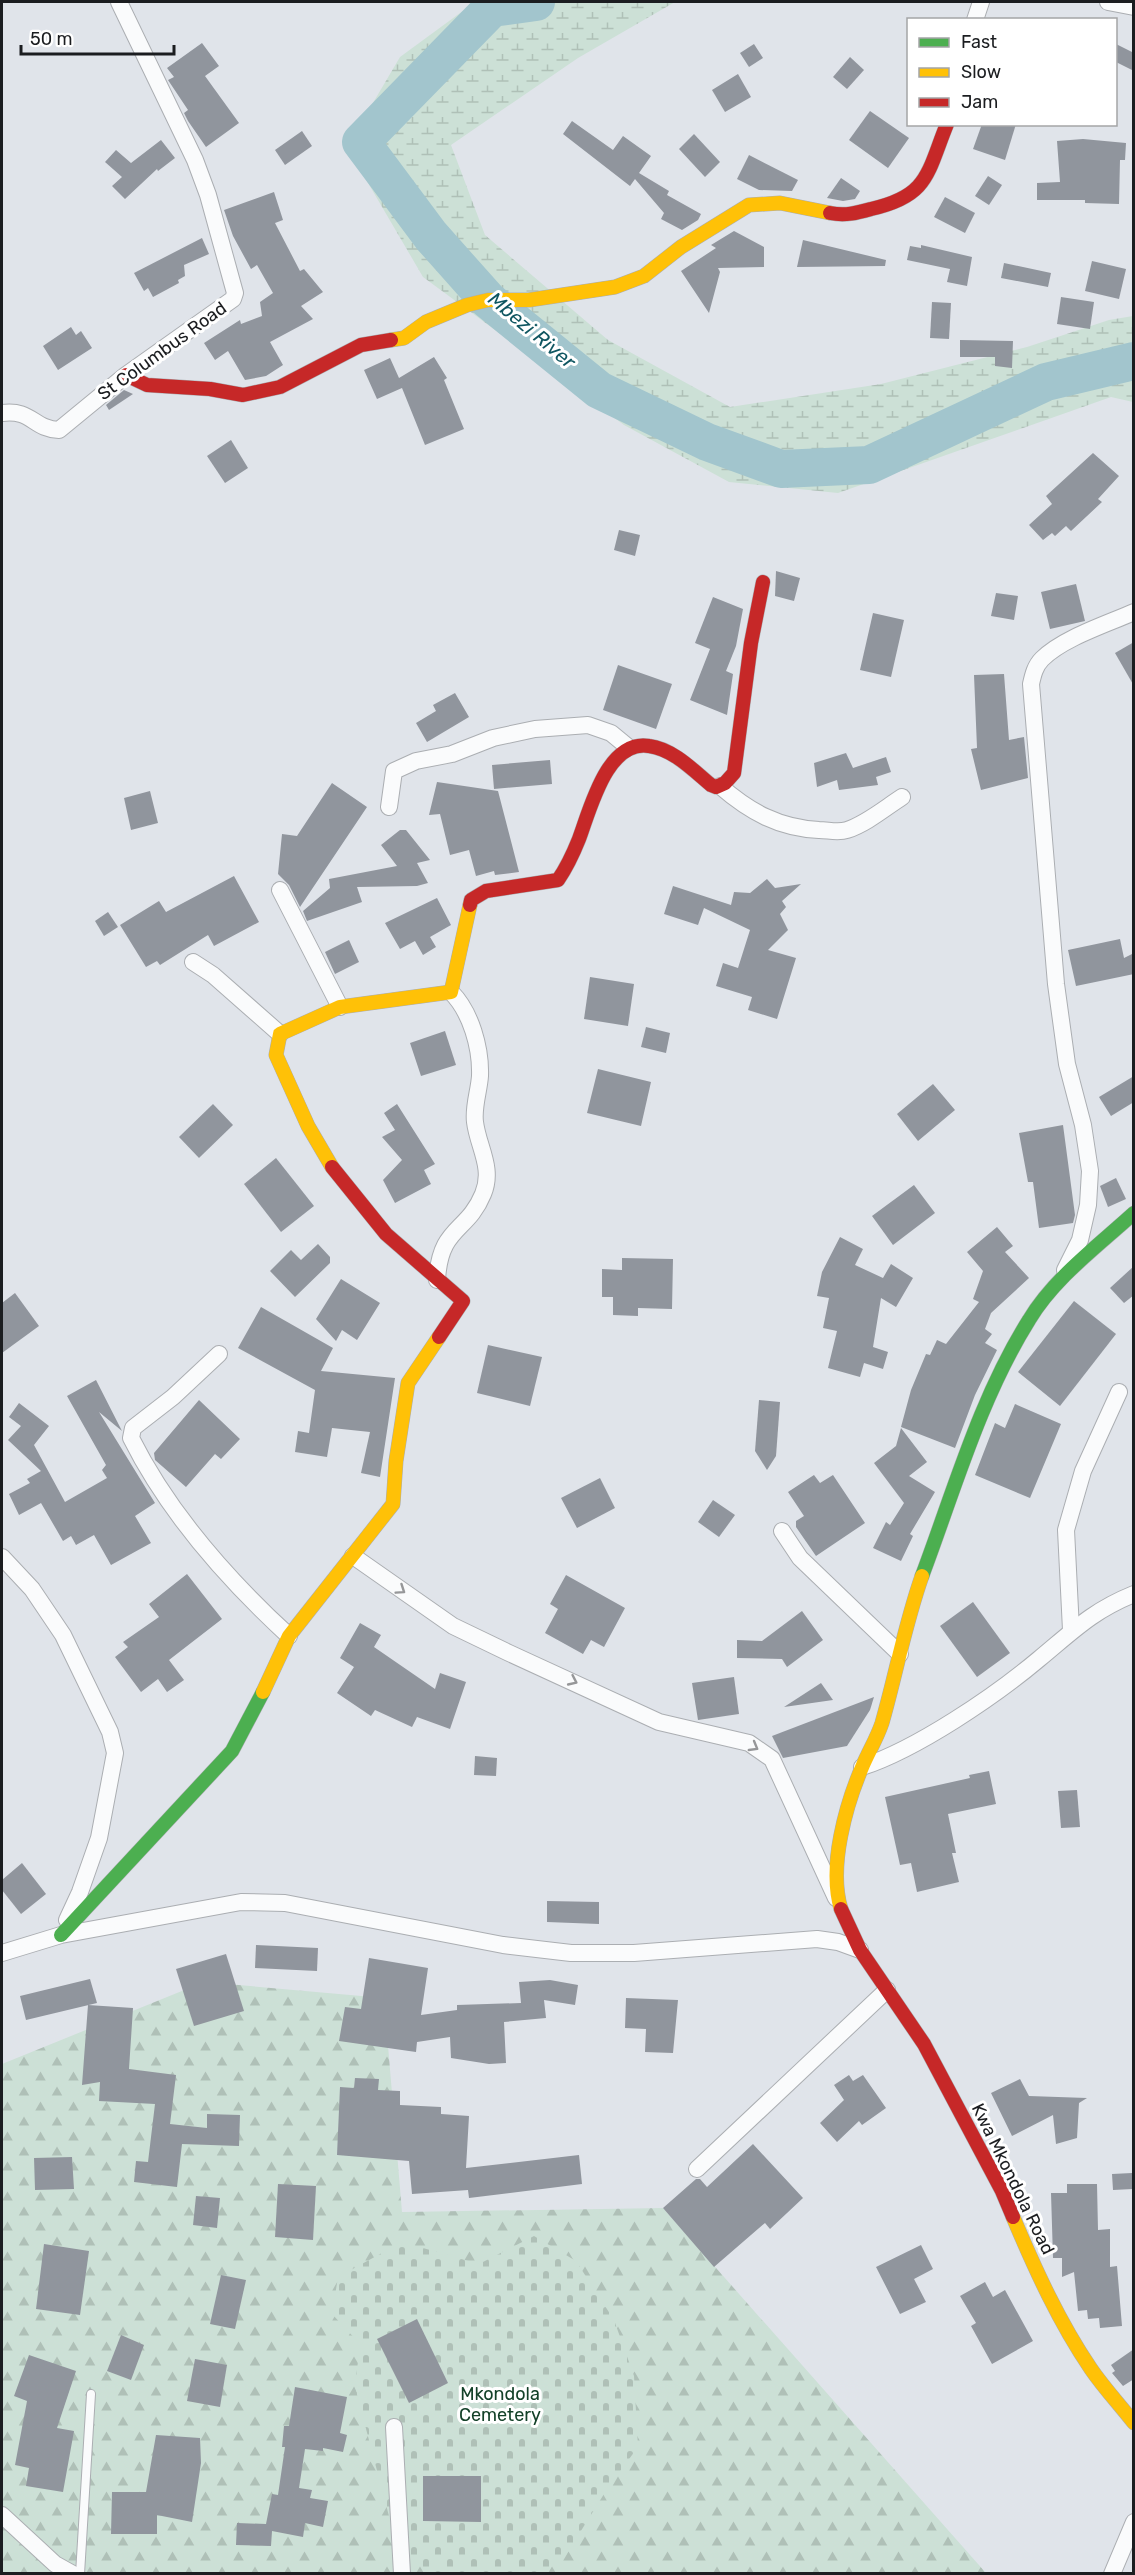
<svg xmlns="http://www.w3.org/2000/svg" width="1135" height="2575" viewBox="0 0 1135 2575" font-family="Rubik,sans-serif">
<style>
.forest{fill:url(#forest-firs)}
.wetland{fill:url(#wetland-marsh)}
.cemetery{fill:url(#cemetery-stones)}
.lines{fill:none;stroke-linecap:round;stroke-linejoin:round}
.river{stroke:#a2c5cd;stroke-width:38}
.building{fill:#90959d}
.lane-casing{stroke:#abaeb2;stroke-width:10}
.street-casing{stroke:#abaeb2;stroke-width:18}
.fast-casing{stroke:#abaeb2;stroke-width:15}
.slow-casing{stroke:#abaeb2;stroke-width:15}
.jam-casing{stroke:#abaeb2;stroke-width:15}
.lane{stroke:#fafbfc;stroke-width:8}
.street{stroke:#fafbfc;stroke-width:16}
.fast{stroke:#4caf50;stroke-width:14}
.slow{stroke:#ffc107;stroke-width:14}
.jam{stroke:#c62828;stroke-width:14}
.oneway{stroke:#969799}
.labels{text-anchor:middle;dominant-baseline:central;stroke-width:6;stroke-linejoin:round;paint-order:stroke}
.street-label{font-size:18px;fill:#1b1d20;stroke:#fff}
.park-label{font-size:18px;fill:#134128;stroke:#fff}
.water-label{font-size:20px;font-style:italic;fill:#0f5661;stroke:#fff}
</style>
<defs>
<pattern id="forest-firs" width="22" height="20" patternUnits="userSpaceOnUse" patternTransform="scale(1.5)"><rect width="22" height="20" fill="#cce0d6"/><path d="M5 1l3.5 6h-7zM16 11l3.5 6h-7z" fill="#afc0b7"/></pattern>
<pattern id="wetland-marsh" width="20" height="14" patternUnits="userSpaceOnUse" patternTransform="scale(1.5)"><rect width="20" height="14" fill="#cce0d6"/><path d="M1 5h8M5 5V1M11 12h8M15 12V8" fill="none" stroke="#afc0b7"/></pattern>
<pattern id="cemetery-stones" width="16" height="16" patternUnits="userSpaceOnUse" patternTransform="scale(1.5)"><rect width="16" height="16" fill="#cce0d6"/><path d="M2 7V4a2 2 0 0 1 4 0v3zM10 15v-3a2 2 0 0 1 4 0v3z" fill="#afc0b7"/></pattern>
</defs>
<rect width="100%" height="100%" fill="#e0e4ea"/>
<path class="forest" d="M204,1982L384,1998L402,2212L663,2208L986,2573L2,2574V2064Z"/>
<path class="wetland" d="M475,2H675L578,58L451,145L485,235L608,340L730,407L881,384L1027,347L1109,320L1133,316V402L1111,397L838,493L729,482L624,425L423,277L347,147L400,57Z"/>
<path class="cemetery" d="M534,2236L576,2261L614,2320L634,2376L638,2447L609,2486L564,2558L542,2573H427L395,2539L355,2387L360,2344L332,2314L338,2277L402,2242L479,2264Z"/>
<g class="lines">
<path class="river" d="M536,2L492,8L361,142L431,236L488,300L599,390L707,442L781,469L869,465L1046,382L1134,361"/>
</g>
<g class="building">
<path d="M202,43L219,66L205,76L239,123L206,147L188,121L184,113L188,110L168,80L174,77L167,68Z"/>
<path d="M754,44L763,58L749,67L740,53Z"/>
<path d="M1116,44L1134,53V71L1116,62Z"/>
<path d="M850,57L864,70L847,89L833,77Z"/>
<path d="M738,74L751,97L725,112L712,90Z"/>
<path d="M870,111L909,138L888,168L849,140Z"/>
<path d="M572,121L613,150L623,136L651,156L639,173L669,191L667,195L701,214L698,220L682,230L661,219L664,213L635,179L630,186L563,134Z"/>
<path d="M982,124H1016L1005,160L973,149Z"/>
<path d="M302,131L312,146L285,165L275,150Z"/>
<path d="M694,134L720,162L705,177L679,149Z"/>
<path d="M1083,139L1126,143L1125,160H1120L1119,204L1085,203V200H1037V183L1060,182L1057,141Z"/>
<path d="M161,140L175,158L158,171L157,169L125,199L112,186L122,177L105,162L116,150L131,163Z"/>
<path d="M749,155L798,180L792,191L759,190L737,179Z"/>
<path d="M988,176L1002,185L989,205L975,196Z"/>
<path d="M841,178L860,191L855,199L843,201L827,198Z"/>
<path d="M274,192L283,220L275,223L300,271L304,269L323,292L301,306L313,319L270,342L283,365L266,376L245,380L228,351L215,360L204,343L240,320L241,324L262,316L260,302L273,293L257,265L251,269L233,236L224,210Z"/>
<path d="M945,197L975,213L965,233L934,217Z"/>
<path d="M734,231L764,247V267L718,268L720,272L709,313L681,271L716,248L711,245Z"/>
<path d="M202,238L209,254L184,265L185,276L178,280L179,283L153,297L148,288L144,291L134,273Z"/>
<path d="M803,240L886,260L885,266L797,267Z"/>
<path d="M921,245L972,257L967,286L947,282L950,269L907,260L910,246L921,248Z"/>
<path d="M1092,261L1126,269L1119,299L1085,291Z"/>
<path d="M1004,263L1051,273L1048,287L1001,278Z"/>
<path d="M1061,297L1094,302L1090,329L1057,324Z"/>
<path d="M932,302L951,303L949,339L930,338Z"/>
<path d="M71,327L76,335L81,331L92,348L58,370L43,346Z"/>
<path d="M960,340L1013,341L1012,368L995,366V357H960Z"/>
<path d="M434,357L447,378L444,380L464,429L425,445L402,388L377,399L364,370L390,358L399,378Z"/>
<path d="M124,390L133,394L109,410L106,405Z"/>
<path d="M231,440L248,468L225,483L207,456Z"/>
<path d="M1093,453L1119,476L1098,499L1102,502L1071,531L1066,526L1055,536L1052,533L1043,540L1029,525L1052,504L1046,496Z"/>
<path d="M619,530L640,535L635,556L614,550Z"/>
<path d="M776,571L800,578L794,601L775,596Z"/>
<path d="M1076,584L1085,621L1050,629L1041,592Z"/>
<path d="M996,593L1018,596L1014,620L991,616Z"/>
<path d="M713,597L743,609L736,646L726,671L733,674L727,715L690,700L710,649L695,643Z"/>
<path d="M873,613L904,620L891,677L860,670Z"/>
<path d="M1134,642V686L1115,653Z"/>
<path d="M618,665L672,684L656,729L603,710Z"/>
<path d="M1004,674L1009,740L1024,737L1028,778L981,790L971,749L977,748L974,675Z"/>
<path d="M455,693L469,717L427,742L416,723L436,711L433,705Z"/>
<path d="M846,753L853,768L886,757L891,772L876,777L878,785L839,790L837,780L817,787L814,763Z"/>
<path d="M550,760L552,784L494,789L492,765Z"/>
<path d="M437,782L498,791L519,872L495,875L494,871L476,876L469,850L450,855L440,814L429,815Z"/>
<path d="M332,783L367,807L300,907L289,885L278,874L282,834L297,836Z"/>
<path d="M150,791L158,823L131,830L124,798Z"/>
<path d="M400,830H406L430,860L417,863L428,883L417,886L357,887L362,902L307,921L303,911L330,888L329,879L397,866L381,845Z"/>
<path d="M234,876L259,922L214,946L208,935L160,965L157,961L146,967L120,925L159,901L166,912Z"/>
<path d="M767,879L775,888L801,884L782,901L786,907L780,914L788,930L768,950L796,958L777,1019L748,1010L752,997L716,986L723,963L738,968L750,930L704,908L698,925L664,914L673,886L731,905L734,892L750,893Z"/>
<path d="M437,898L451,925L430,937L436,947L423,955L415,941L400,949L385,923Z"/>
<path d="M108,912L118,927L104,936L95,921Z"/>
<path d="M1120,939L1124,958L1134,953V974L1076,986L1068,950Z"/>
<path d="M349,940L359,962L335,974L325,952Z"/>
<path d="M590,977L634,984L628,1026L584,1019Z"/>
<path d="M646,1027L670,1033L666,1053L641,1047Z"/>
<path d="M445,1031L456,1065L421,1076L410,1043Z"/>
<path d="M598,1069L651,1082L641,1126L587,1113Z"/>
<path d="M1134,1076V1102L1111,1116L1099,1097Z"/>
<path d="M933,1084L955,1110L918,1141L897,1114Z"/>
<path d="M213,1104L233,1125L199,1158L179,1137Z"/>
<path d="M397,1104L435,1164L424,1170L431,1184L395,1203L383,1180L402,1160L382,1137L395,1130L384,1113Z"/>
<path d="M1063,1125L1075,1215L1073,1223L1039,1228L1033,1182H1028L1019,1133Z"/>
<path d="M276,1158L314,1206L281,1232L244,1184Z"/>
<path d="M1116,1178L1126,1199L1108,1207L1100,1186Z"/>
<path d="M914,1185L935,1213L893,1245L872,1216Z"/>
<path d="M997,1227L1013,1246L1005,1252L1029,1278L991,1313L985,1329L992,1334L985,1343L997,1350L975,1395L955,1448L901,1427L911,1390L926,1354L930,1355L937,1340L946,1344L979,1302L973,1299L983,1271L967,1252Z"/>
<path d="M840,1237L863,1249L855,1265L883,1278L891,1264L913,1278L896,1307L881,1298L873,1347L888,1352L883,1369L864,1363L860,1377L828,1368L837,1331L823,1328L829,1298L817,1296L822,1272Z"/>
<path d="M318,1244L330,1257V1263L295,1297L270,1271L291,1250L301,1260Z"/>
<path d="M622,1258L673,1259L672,1309L638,1308V1316L613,1315V1297H602V1269L622,1270Z"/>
<path d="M1134,1266V1295L1124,1303L1110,1288Z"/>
<path d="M341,1279L380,1303L357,1340L342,1330L336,1341L316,1319Z"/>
<path d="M15,1293L39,1326L2,1353V1303Z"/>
<path d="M1074,1301L1116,1334L1060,1406L1018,1372Z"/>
<path d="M261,1307L333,1348L321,1371L395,1378L380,1477L361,1473L370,1432L332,1428L327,1457L295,1452L298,1431L309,1433L315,1390L238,1348Z"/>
<path d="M488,1345L542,1357L530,1406L477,1393Z"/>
<path d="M96,1380L122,1431L99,1412L155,1503L135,1516L151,1543L111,1565L94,1535L76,1545L71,1536L63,1541L41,1503L19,1515L9,1494L30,1483L27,1479L41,1471L8,1440L21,1426L9,1417L19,1403L49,1426L34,1445L65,1502L107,1478L102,1470L106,1465L67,1396Z"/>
<path d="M199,1400L240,1439L221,1459L215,1454L186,1487L155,1460L154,1453Z"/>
<path d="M759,1400L780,1402L776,1456L767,1470L755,1451Z"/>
<path d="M1015,1404L1061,1424L1030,1498L975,1475L995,1423L1005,1428Z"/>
<path d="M901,1428L927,1462L909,1476L935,1492L910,1534L913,1536L901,1561L873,1548L886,1522L890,1525L904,1503L874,1463L896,1446Z"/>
<path d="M814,1475L820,1483L833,1475L865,1523L816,1556L796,1527V1521L804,1516L788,1492Z"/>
<path d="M600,1478L615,1508L577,1528L561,1498Z"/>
<path d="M713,1500L735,1515L719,1537L698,1522Z"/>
<path d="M187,1574L222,1619L169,1660L184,1680L167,1692L158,1679L141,1692L115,1657L128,1647L123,1642L159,1617L149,1604Z"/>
<path d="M566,1575L625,1608L604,1647L591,1640L583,1654L545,1633L558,1609L550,1604Z"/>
<path d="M973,1602L1010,1653L977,1677L940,1626Z"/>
<path d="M802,1611L823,1640L787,1667L782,1659L737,1658V1640L762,1641Z"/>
<path d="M360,1623L381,1635L374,1647L435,1689L440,1673L466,1682L450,1729L417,1717L412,1727L375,1710L371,1716L337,1693L354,1667L340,1658Z"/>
<path d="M734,1677L739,1714L698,1720L692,1683Z"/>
<path d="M821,1683L833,1700L784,1707Z"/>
<path d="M874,1697L870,1710L847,1746L783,1758L772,1736Z"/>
<path d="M475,1756L497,1758L496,1776L474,1775Z"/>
<path d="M989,1771L996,1804L948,1814L956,1853H952L959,1882L917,1892L911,1863L900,1865L885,1797L970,1778L969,1775Z"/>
<path d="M1077,1790L1080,1827L1061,1828L1058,1791Z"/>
<path d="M22,1863L46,1894L21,1914L2,1890V1880Z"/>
<path d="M547,1901L599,1902V1924L547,1922Z"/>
<path d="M256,1945L318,1948L317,1971L255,1968Z"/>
<path d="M226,1954L244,2011L194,2026L176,1969Z"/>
<path d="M369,1958L428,1968L421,2015L457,2010V2005L521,2003L519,1982L550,1980L578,1985L575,2005L544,2000L546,2018L504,2022L506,2063L489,2064L451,2058L450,2037L417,2042L416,2052L339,2041L345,2007L361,2009Z"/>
<path d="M90,1979L97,2003L26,2020L20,1996Z"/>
<path d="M626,1998L678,2000L673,2053L645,2052L646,2029L625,2028Z"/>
<path d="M88,2005L133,2008L129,2069L176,2075L170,2124L207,2128V2114L240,2115L239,2146L182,2144L177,2187L134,2182L136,2161L148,2162L155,2104L99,2101L100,2082L82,2085Z"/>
<path d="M849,2075L853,2081L863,2075L886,2108L862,2125L859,2121L837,2142L820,2123L844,2100L834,2085Z"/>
<path d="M355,2078L379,2079L378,2090L400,2091V2105L441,2107V2114L469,2116L466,2168L579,2155L582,2184L469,2198L468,2190L412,2194L409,2161L337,2155L340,2087L354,2088Z"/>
<path d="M1020,2079L1029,2096L1087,2098L1079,2103L1077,2138L1056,2144L1053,2115L1012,2136L991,2093Z"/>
<path d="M753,2144L803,2198L770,2229L765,2223L714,2267L663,2208L696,2179H700L707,2187Z"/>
<path d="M72,2157L74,2189L35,2190L34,2158Z"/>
<path d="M1132,2173L1133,2189L1113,2190L1112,2174Z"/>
<path d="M278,2184L316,2186L313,2240L275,2237Z"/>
<path d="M1067,2184H1097L1098,2230L1110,2229V2267L1117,2266L1122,2326L1100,2328L1099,2318L1088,2319L1087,2310L1078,2311L1074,2272L1062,2277V2258H1053L1051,2193H1067Z"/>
<path d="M196,2196L220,2198L217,2228L193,2225Z"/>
<path d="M44,2244L89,2251L80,2315L36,2309Z"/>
<path d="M921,2245L933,2269L914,2279L926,2302L900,2314L876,2267Z"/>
<path d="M221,2275L246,2280L235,2329L210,2324Z"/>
<path d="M985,2282L993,2297L1005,2290L1033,2341L992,2364L971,2326L976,2323L960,2296Z"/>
<path d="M417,2319L448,2383L409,2403L377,2339Z"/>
<path d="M121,2335L144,2345L131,2380L107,2371Z"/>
<path d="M1134,2349V2379L1123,2386L1112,2373L1115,2371L1111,2365Z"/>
<path d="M29,2355L76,2371L57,2428L74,2431L63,2492L26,2486L29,2468L15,2465L27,2401L14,2396Z"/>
<path d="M195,2359L227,2365L220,2407L187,2401Z"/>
<path d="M295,2387L347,2397L340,2433L347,2435L343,2452L323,2448V2451L305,2449L299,2488L312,2490L310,2498L328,2501L323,2527L305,2523L303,2537L272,2531L271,2546L236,2545L237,2523L266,2524L272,2494L278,2495L285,2447H282L284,2426H289Z"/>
<path d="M156,2435L200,2438L201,2463L192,2522L157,2515V2534H111L112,2492H146Z"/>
<path d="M423,2476H481V2522L423,2521Z"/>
</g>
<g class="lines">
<g class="lane-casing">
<path id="lane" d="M80,2574L91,2394"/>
</g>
<g class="street-casing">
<g id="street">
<path d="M1108,2L1134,7"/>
<path d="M975,20L981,2"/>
<path d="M2,413C32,409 33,429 59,430L126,375L233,299L235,293L208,195L195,160L119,2"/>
<path d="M720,786C750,812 779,828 819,830C828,830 838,833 847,830C866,824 885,808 902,797"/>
<path d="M389,807L394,771L416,761L452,754L493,738L535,729L588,725L611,733L628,747"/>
<path d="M280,890L340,1007"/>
<path d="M193,962L213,975L280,1034"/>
<path d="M1065,1270L1080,1240L1088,1205L1090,1171L1083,1125L1067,1064L1056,984L1031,684C1033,675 1035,666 1042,659C1063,638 1107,624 1134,612"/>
<path d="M437,1280C440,1226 467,1233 483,1194C494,1168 478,1147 475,1122C473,1107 479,1091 480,1076C481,1048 471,1012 451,992"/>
<path d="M219,1354L173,1397L133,1428L131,1438C169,1514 227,1579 289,1636"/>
<path d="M782,1531L800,1558L900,1654"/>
<path d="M353,1556L453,1626L509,1653L659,1722L749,1743L772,1759L836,1898"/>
<path d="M2,1557L32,1589L63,1635L110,1732L115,1753L99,1838L80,1892L67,1920"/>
<path d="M1071,1630L1066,1530L1083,1471L1119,1392"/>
<path d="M862,1767C917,1749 995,1696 1039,1659C1073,1631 1092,1611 1134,1594"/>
<path d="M2,1953L61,1935L241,1902L285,1903L503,1945L571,1953H634L817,1939L838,1942L860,1950"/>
<path d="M697,2169L887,1990"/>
<path d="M394,2427L402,2574"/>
<path d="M2,2515L55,2564L73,2574"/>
<path d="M1112,2574L1134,2522"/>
</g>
</g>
<g class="fast-casing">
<g id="fast">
<path d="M922,1576C954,1491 980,1398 1029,1320C1054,1278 1098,1246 1134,1213"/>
<path d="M61,1935L232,1751L263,1692"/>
</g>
</g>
<g class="slow-casing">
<g id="slow">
<path d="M391,340L404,338L426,322L467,305L488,300H529L615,287L644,276L681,247L749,205L780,203L830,213"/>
<path d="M332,1167L308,1126L276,1055L280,1034L340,1007L451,992L470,905"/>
<path d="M263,1692L289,1636L393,1504L396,1461L408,1383L439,1337"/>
<path d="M841,1909C828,1867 846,1804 863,1765C869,1751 877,1738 882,1723C896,1674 905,1624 922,1576"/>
<path d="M1013,2217C1035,2269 1059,2322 1091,2369C1104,2388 1120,2405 1134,2423"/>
</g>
</g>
<g class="jam-casing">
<g id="jam">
<path d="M830,213C845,216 857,213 871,209C929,196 927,173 947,124"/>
<path d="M126,375L147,385L210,389L243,395L280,387L361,345L391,340"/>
<path d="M470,905L471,900L486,891L558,880C567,867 573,854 579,839C590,810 607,739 649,746C673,749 693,770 711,785L716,787L725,783L734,773L751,643L763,582"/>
<path d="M332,1167L386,1234L463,1301L439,1337"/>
<path d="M841,1909L860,1950L924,2044L1002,2191L1013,2217"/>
</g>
</g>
<use href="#lane" class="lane"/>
<use href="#street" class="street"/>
<use href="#fast" class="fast"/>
<use href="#slow" class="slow"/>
<use href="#jam" class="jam"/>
</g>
<defs><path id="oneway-chevron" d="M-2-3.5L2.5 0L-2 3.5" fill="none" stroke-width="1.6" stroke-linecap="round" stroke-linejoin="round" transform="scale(1.5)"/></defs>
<g class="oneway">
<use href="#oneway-chevron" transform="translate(401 1590) rotate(34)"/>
<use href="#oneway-chevron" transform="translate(573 1681) rotate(25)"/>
<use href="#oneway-chevron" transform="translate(754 1747) rotate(30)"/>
</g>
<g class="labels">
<g class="street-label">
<text transform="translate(162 351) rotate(-36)">St Columbus Road</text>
<text transform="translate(1013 2179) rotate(64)">Kwa Mkondola Road</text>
</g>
<g class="park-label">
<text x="500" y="2394">Mkondola<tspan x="500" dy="21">Cemetery</tspan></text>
</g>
<g class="water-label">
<text transform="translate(532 330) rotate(40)">Mbezi River</text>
</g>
</g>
<rect width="1135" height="2575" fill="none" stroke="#1b1d20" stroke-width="6"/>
<rect x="907" y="18" width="210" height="108" fill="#ffffff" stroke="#a4a5a6" stroke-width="1.5"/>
<rect x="919" y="38" width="30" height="9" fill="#4caf50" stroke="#a4a5a6" stroke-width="1.5"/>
<text x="961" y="48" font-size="18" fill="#1b1d20">Fast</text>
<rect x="919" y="68" width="30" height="9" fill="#ffc107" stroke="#a4a5a6" stroke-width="1.5"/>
<text x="961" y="78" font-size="18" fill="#1b1d20">Slow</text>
<rect x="919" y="98" width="30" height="9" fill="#c62828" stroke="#a4a5a6" stroke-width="1.5"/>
<text x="961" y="108" font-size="18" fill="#1b1d20">Jam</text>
<path d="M21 45v9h153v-9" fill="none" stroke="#1b1d20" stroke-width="3"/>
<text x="30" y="45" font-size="18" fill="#1b1d20" stroke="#ffffff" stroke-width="4.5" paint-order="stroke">50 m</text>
</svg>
